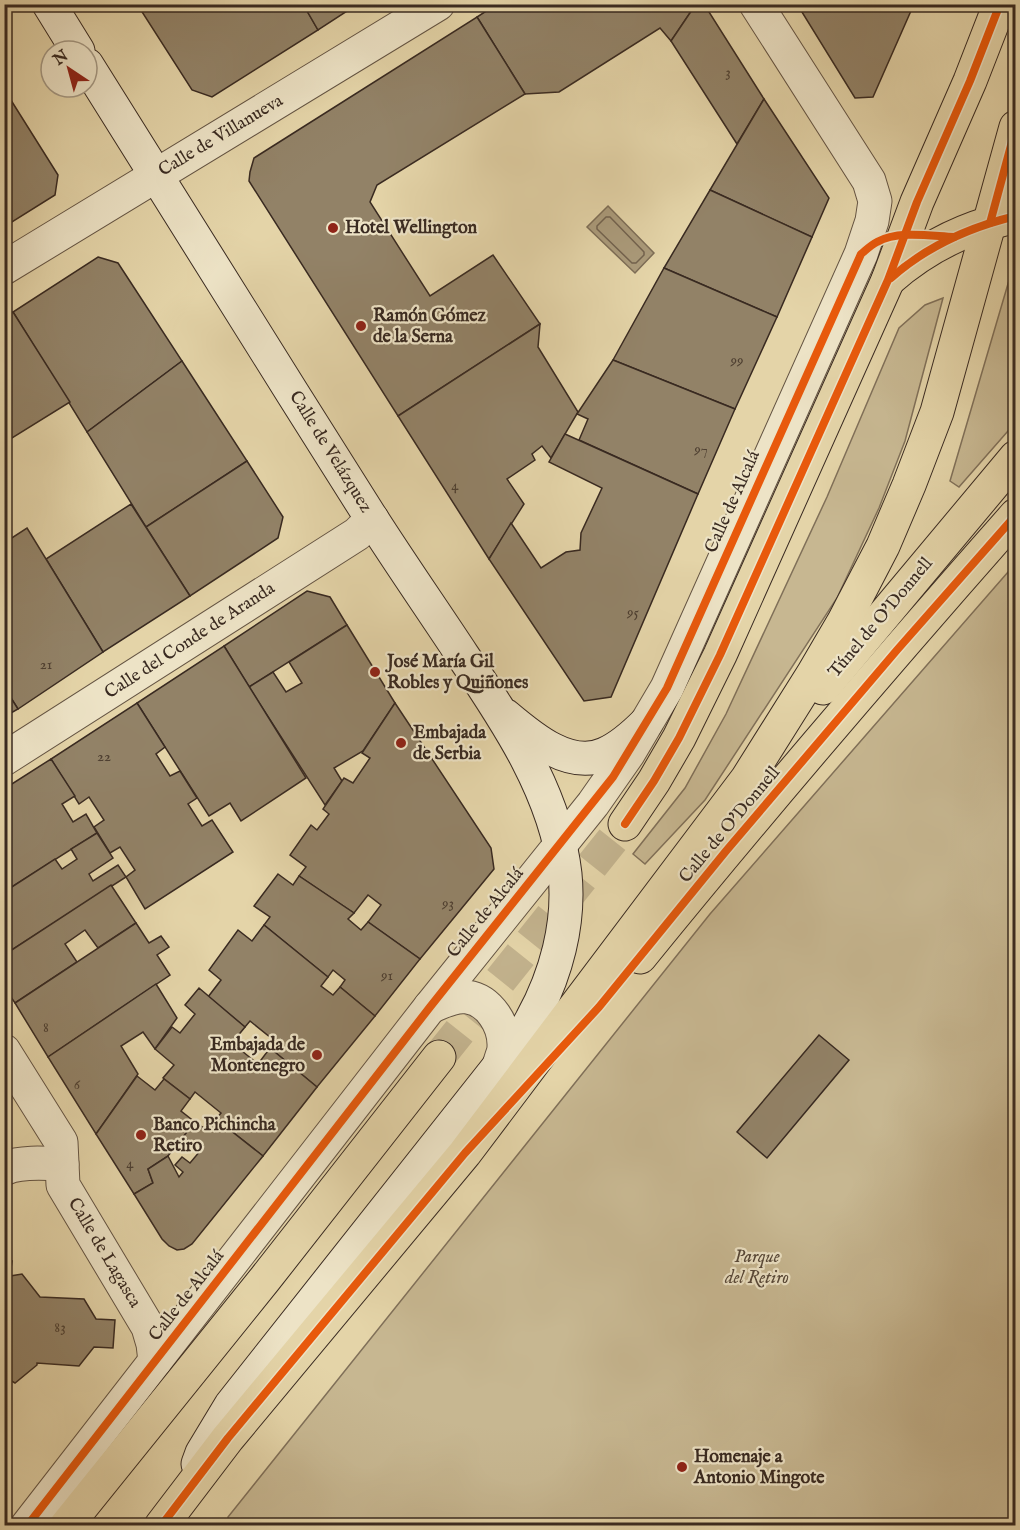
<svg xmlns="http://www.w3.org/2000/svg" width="1020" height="1530" viewBox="0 0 1020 1530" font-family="'IM FELL English',serif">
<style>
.green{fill:#c7b791;stroke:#807059;stroke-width:1.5}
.water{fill:#aa9a7a;stroke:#7d6d56;stroke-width:1.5}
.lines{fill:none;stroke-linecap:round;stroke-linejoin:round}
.shore{stroke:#72624e;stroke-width:1.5}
.building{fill:#928267;stroke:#392a21;stroke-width:1.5}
.primary-tunnel{stroke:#c2b28d;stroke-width:33;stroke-dasharray:33 16;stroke-linecap:butt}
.minor-casing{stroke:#645443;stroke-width:35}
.secondary-casing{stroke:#392a21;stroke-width:35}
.primary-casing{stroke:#392a21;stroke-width:35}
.minor{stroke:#ede3c6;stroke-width:33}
.secondary{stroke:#ede3c6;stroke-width:33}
.primary{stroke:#e4d4a8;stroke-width:33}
.cycleway-casing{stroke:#ede3c6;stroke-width:11}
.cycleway{stroke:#e8590c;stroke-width:8}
.poi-dot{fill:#8f2418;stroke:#ede3c6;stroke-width:2}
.labels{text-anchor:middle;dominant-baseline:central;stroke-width:4.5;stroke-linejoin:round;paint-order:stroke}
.number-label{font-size:15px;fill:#4f4032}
.street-label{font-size:18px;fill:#392a21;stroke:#ede3c6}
.poi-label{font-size:18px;font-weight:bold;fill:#392a21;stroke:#ede3c6;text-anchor:start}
.park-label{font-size:18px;font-style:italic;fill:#554637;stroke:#ede3c6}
</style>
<rect width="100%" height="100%" fill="#e4d4a8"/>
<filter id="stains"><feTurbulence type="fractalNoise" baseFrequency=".00333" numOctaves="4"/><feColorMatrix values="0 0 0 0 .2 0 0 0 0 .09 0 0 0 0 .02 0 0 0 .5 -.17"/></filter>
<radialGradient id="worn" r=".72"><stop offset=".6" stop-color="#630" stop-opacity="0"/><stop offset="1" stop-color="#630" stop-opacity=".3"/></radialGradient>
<g class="green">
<path d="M1015,260V423L959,487L950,481Z"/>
<path d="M943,298L905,441L879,508L837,598L705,800L645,864L633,854L685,788L726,714L827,497L899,328L925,305Z"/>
<path d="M1015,564V1525L228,1526V1517L710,914Z"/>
</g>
<path class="water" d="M608,206L654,253L635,273L587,227Z"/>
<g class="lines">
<path class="shore" d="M606,217H610L644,252V255L636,263H632L597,229V226Z"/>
</g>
<g class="building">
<path d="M137,4H303L318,30L212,97L192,90Z"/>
<path d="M303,4H358L318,30Z"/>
<path d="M497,4H696L671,41L660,28L559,92L525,94L477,17Z"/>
<path d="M696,4H704L764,99L737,144L671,41Z"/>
<path d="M797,4H914L873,97L855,98Z"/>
<path d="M477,17L525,94L377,185L370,202L430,296L493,255L540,324L398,416L249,181L250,172L254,158Z"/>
<path d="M9,97L58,175L55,195L4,227V100Z"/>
<path d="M764,99L829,198L812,237L710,190Z"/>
<path d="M710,190L812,237L777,317L664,268Z"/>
<path d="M98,257L118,263L182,361L87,432L13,312Z"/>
<path d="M664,268L777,317L735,409L613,360Z"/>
<path d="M13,312L70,402L4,443V317Z"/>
<path d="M540,324L538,347L578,412L551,458L542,446L532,454L535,460L507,479L524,504L489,559L398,416Z"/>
<path d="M613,360L735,409L698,494L579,440L588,419L577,414Z"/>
<path d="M182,361L247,461L146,527L87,432Z"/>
<path d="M565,434L698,494L611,697L584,701L489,559L511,523L541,568L566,552L580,550L581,533L602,488L549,462Z"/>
<path d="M247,461L283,517L278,538L190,596L146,527Z"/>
<path d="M131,504L190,596L103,652L46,559Z"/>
<path d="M27,528L103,652L18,709L4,687V543Z"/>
<path d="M307,591L330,597L347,625L249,687L224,646Z"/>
<path d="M347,625L395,703L363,751L334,768L342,781L325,805L249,687L273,672L286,692L302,683L289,662Z"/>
<path d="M224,646L306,778L241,821L230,803L209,816L137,703Z"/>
<path d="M4,687L18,709L4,717Z"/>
<path d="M137,703L165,747L156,754L170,776L180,771L197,798L188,804L202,826L212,820L233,852L145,909L126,877L135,870L120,847L110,853L94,827L104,820L89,797L79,804L51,759Z"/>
<path d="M395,703L491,848L494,869L420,959L368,922L381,905L368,895L354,913L299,876L306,867L290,855L311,825L317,830L329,814L323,809L344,778L353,783L370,758L362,753Z"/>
<path d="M51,759L75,796L62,804L73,822L86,814L97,833L4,892V789Z"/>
<path d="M97,833L113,858L89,874L93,881L118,865L126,877L4,955V892L55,859L62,869L77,859L71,849Z"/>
<path d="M278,874L293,885L299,876L354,913L348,919L361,930L368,922L420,959L375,1016L340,987L345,980L333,970L328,977L264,925L270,917L254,906Z"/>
<path d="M111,885L136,923L98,948L85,930L65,944L77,962L15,1003L4,987V955Z"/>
<path d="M136,923L149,943L161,936L169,947L157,955L170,975L48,1057L15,1003Z"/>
<path d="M264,925L328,977L321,986L333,995L340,987L375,1016L317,1087L270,1048L276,1042L250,1021L245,1027L208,997L221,980L209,970L238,930L252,941Z"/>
<path d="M156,984L177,1018L155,1049L143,1032L121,1046L138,1074L96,1134L48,1057Z"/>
<path d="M199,988L245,1027L232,1043L258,1064L270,1048L317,1087L263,1156L216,1119L221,1113L195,1092L190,1099L163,1078L174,1065L155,1049L172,1027L180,1033L195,1014L185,1005Z"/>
<path d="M819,1035L849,1060L767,1158L737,1132Z"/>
<path d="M137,1076L155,1090L164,1079L190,1099L181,1111L195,1122L168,1156L148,1169L153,1183L134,1194L96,1134Z"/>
<path d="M216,1119L263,1156L192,1244L184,1249L177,1250L169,1246L162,1239L134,1194L153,1183L148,1169L168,1156L179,1177L183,1172L175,1165L182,1157L190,1163L201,1150L183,1137L195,1122L207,1130Z"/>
<path d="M4,1261H12L10,1276L22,1274L40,1297L84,1299L96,1319L115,1320L113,1348L94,1347L79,1366L37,1363V1365L15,1383L10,1380H4Z"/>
</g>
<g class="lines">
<path class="primary-tunnel" d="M439,1057L625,824"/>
<g class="minor-casing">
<g id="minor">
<path d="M4,268L438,4"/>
<path d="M4,759L357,534L372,519"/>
<path d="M430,1007C442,1002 454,995 467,997C490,1000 505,1026 504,1047C504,1053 500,1060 499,1066"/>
<path d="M4,1051L61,1142L63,1185L148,1327L153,1344L155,1361"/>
<path d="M4,1169C18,1161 46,1163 62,1164"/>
<path d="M27,1526L430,1007L593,804L628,754L667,688L861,254L872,221L875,201L869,181L756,4"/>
</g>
</g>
<g class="secondary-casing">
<g id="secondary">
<path d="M49,4L78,51"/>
<path d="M87,65C181,215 275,366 370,516C400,563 432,609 463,656C507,721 556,794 565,874C570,924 556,975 532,1019C524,1035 510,1051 499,1066L231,1405L202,1453L198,1464"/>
<path d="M506,716C532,738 570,770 605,754C621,747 634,735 646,723"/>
</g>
</g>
<g class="primary-casing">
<g id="primary">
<path d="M888,280C921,251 962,229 1005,219"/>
<path d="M823,688L1016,457"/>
<path d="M625,824L654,781L679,738L720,655L888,280L917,202L970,81L1000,4"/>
<path d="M640,957C762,807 888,660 1016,515"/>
<path d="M66,1526L265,1279L439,1057"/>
<path d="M161,1526L228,1438L465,1153L747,779L813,674L844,621L883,546L909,485L937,412L1016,127"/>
</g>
</g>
<use href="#minor" class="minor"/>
<use href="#secondary" class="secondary"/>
<use href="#primary" class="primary"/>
<g class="cycleway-casing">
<g id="cycleway">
<path d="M990,223L1016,127"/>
<path d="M891,278C926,247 970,227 1016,216"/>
<path d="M625,824L654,781L679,738L720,655L888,280L917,202L970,81L1000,4"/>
<path d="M27,1526L430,1007L613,777L667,688L861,254C866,250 871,245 877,242C898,230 931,236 954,237"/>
<path d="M161,1526L228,1438L465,1153L599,1007L726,851L897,650L1016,515"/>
</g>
</g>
<use href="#cycleway" class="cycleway"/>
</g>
<g class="poi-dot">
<circle cx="333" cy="228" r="6"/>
<circle cx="361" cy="326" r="6"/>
<circle cx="375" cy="672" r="6"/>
<circle cx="401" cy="743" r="6"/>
<circle cx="317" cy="1055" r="6"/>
<circle cx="141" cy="1135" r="6"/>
<circle cx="682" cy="1467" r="6"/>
</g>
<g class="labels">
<g class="number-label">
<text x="728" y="72">3</text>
<text x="737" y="360">99</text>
<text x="701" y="449">97</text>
<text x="455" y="485">4</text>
<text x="633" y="612">95</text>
<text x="46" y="664">21</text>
<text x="104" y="756">22</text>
<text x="448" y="903">93</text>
<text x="387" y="975">91</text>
<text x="46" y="1027">8</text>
<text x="77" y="1084">6</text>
<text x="130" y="1163">4</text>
<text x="60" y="1327">83</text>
</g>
<g class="street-label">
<text transform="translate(221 136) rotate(-31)">Calle de Villanueva</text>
<text transform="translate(330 452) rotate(58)">Calle de Velázquez</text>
<text transform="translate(733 502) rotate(-66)">Calle de Alcalá</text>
<text transform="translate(881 618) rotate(-50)">Túnel de O'Donnell</text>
<text transform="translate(190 641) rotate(-33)">Calle del Conde de Aranda</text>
<text transform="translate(730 825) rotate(-50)">Calle de O'Donnell</text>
<text transform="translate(486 913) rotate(-51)">Calle de Alcalá</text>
<text transform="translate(104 1253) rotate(59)">Calle de Lagasca</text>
<text transform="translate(187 1296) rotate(-52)">Calle de Alcalá</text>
</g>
<g class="poi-label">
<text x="345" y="228">Hotel Wellington</text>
<text x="373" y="316">Ramón Gómez<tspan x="373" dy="21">de la Serna</tspan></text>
<text x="387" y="662">José María Gil<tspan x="387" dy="21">Robles y Quiñones</tspan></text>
<text x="413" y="733">Embajada<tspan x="413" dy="21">de Serbia</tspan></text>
<text x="305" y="1045" text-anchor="end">Embajada de<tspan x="305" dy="21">Montenegro</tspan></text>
<text x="153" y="1125">Banco Pichincha<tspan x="153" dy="21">Retiro</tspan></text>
<text x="694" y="1457">Homenaje a<tspan x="694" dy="21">Antonio Mingote</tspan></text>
</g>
<g class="park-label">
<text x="757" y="1257">Parque<tspan x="757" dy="21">del Retiro</tspan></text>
</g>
</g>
<rect width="1020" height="1530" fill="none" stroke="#e4d4a8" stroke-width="24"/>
<rect x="6" y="6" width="1008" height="1518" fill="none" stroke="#392a21" stroke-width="3"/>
<rect x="12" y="12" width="996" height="1506" fill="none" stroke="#392a21" stroke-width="1.5"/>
<g transform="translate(69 69) rotate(324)"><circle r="28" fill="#ede3c6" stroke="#a59984" stroke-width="1.5"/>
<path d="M0-4.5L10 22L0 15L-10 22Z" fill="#8f2418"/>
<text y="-9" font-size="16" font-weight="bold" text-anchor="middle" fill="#392a21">N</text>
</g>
<rect width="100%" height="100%" filter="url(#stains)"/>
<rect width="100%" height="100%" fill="url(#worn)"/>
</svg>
